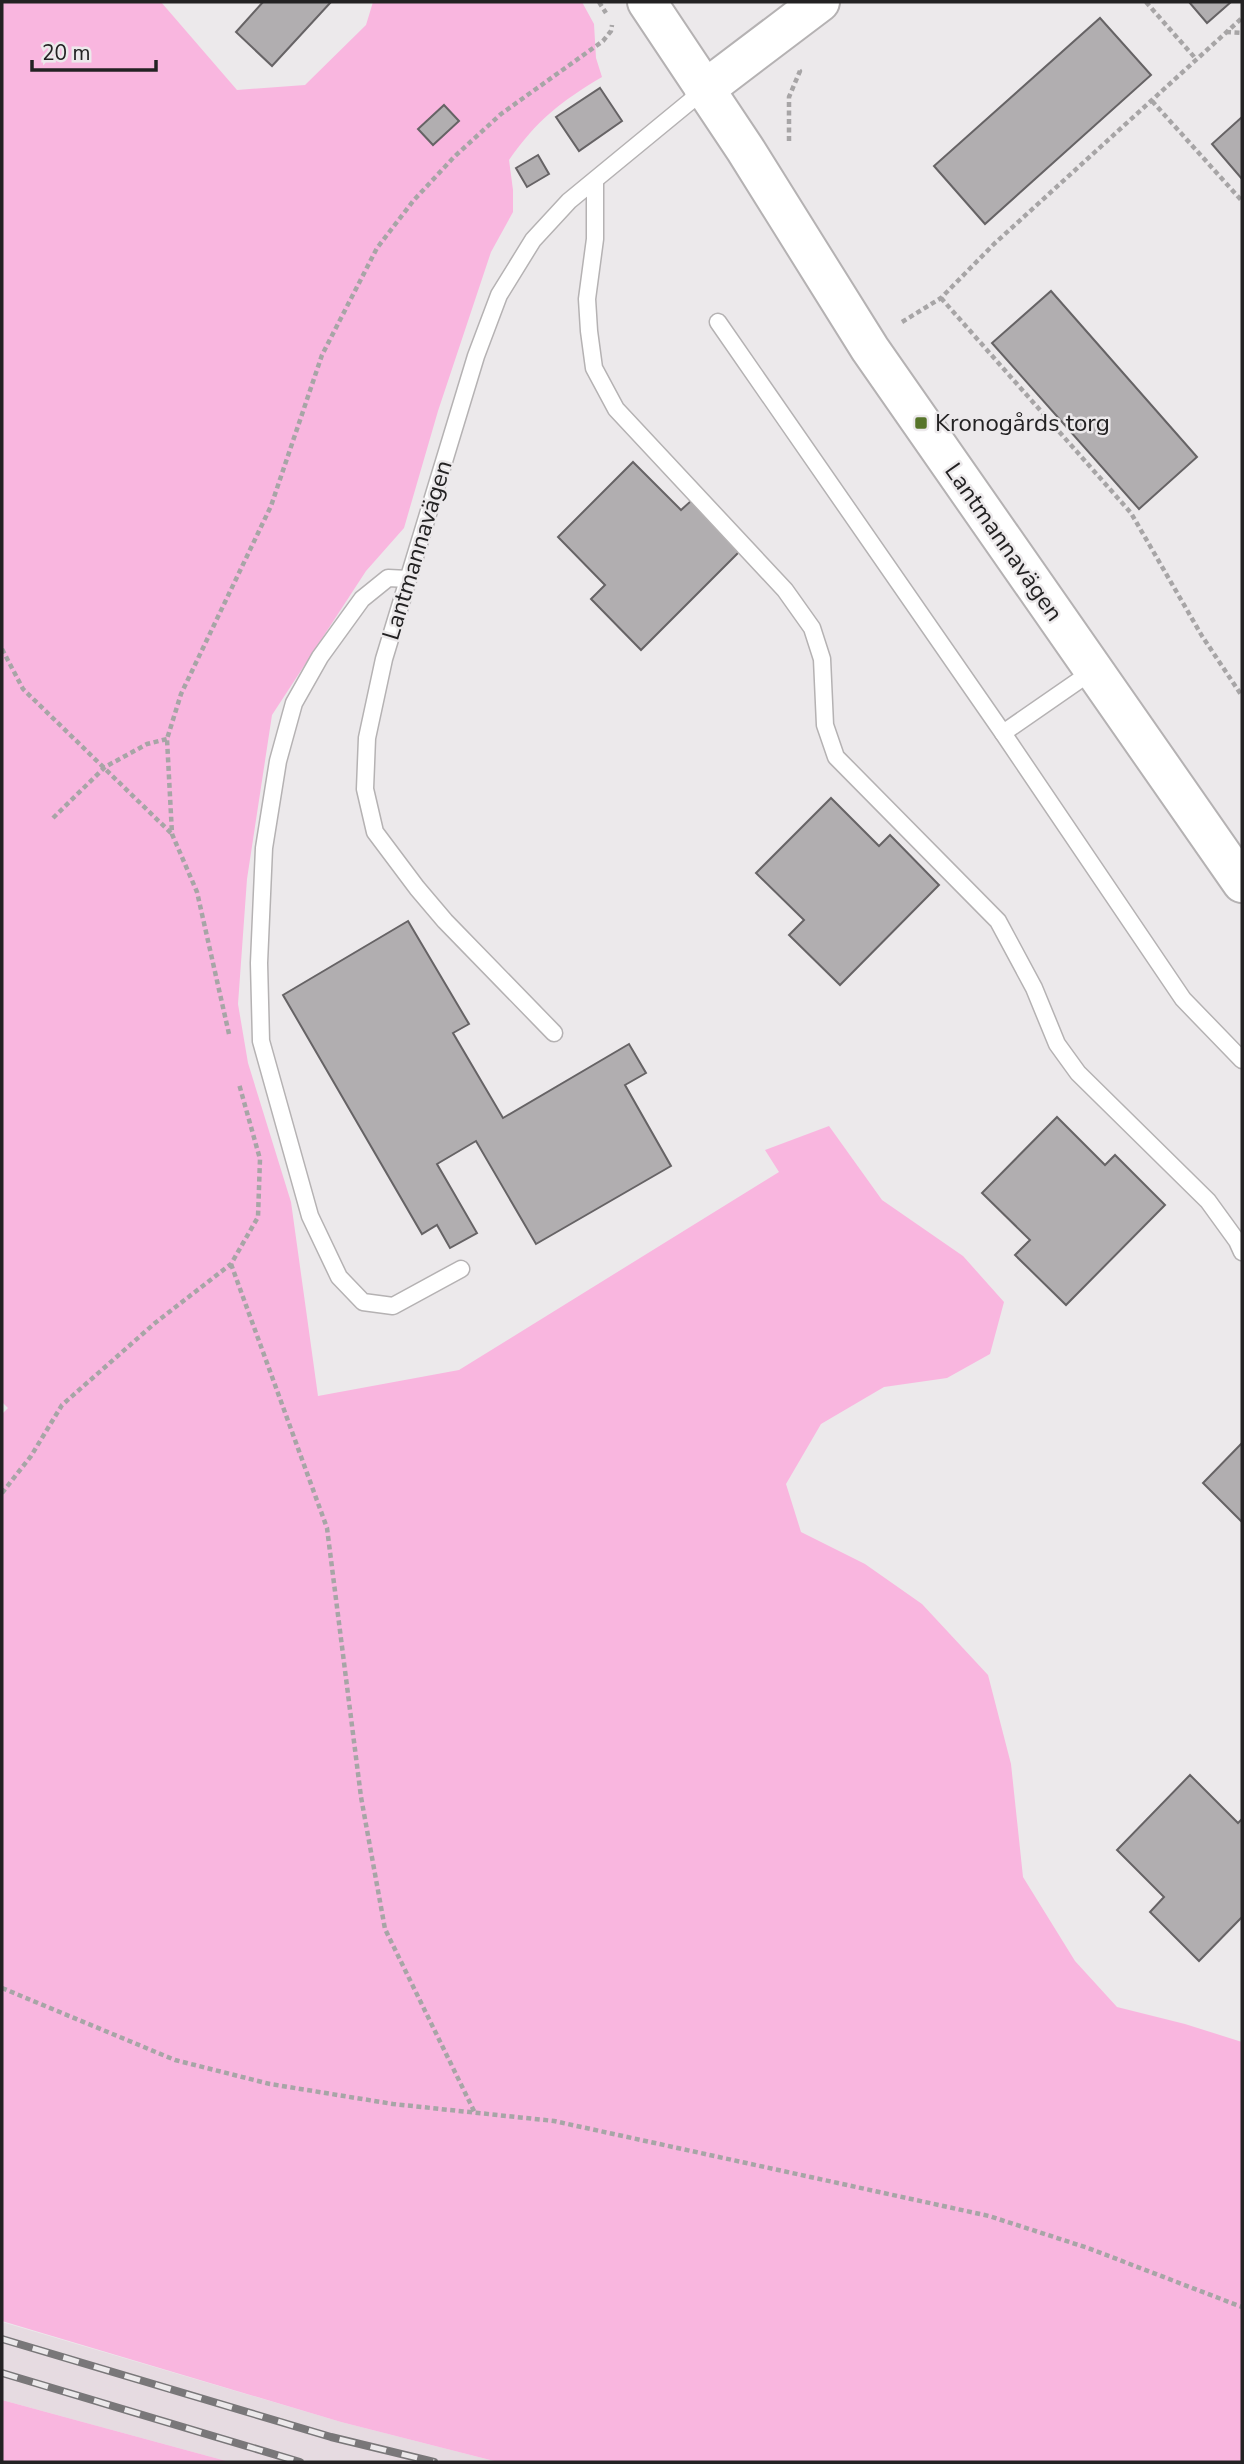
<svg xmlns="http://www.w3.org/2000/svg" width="1244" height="2464" viewBox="0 0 1244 2464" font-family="'Nunito Sans',sans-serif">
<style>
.built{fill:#e6dbe1}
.green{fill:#f9b6df}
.building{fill:#b1aeb0;stroke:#666365;stroke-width:2}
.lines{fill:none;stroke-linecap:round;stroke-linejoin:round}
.service-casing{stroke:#b5b2b3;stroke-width:19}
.tertiary-casing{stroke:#b5b2b3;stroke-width:42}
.path{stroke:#a7a5a6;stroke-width:4.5;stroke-dasharray:5 3.5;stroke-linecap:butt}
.service{stroke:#fff;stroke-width:16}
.tertiary{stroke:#fff;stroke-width:38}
.rail-casing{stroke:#797779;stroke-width:8}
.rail{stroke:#ece9eb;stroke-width:5;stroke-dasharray:16;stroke-linecap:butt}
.poi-dot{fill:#57752a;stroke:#ece9eb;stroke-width:2.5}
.labels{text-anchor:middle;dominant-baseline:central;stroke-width:5;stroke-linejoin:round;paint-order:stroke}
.poi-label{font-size:24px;fill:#232223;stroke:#ece9eb;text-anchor:start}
.street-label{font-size:24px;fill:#232223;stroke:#ece9eb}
</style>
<rect width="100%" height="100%" fill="#ece9eb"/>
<path class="built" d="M2,2322L341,2422L498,2462H230L2,2400Z"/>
<g class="green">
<path d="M2,2H161L237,90L305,85L366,25L373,2H582L594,24L596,58L602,77C560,102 537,120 509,160L513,190V212L491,252L438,411L404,528L366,571L272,715L247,879L238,1004L248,1063L291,1202L318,1396L459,1370L779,1172L765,1150L829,1126L882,1200L963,1256L1004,1302L990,1354L947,1378L884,1387L821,1424L786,1484L801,1532L865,1564L922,1604L988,1675L1011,1764L1023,1877L1075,1961L1117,2007L1185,2024L1242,2042V2462H498L341,2422L2,2321V1414L8,1408L2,1402Z"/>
<path d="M2,2400L230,2462H2Z"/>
</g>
<g class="building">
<path d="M263,2H331L272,66L236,32Z"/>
<path d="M1189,2H1231L1207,23Z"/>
<path d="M1100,18L1151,75L985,224L934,166Z"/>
<path d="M600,88L622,121L579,151L556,117Z"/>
<path d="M444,105L459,121L433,145L418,129Z"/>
<path d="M1242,117V179L1212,144Z"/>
<path d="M538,155L549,174L527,187L516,168Z"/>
<path d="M1051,291L1197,457L1139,509L992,343Z"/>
<path d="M633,462L681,510L692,500L742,549L641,650L591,599L605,585L558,537Z"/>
<path d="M831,798L879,846L890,835L939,885L840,985L789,935L804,920L756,873Z"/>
<path d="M408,921L469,1024L453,1033L503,1118L629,1044L646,1073L625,1085L671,1166L536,1244L476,1141L437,1164L477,1233L450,1248L437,1225L422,1234L283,995Z"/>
<path d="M1057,1117L1105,1165L1115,1155L1165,1205L1066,1305L1015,1255L1030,1240L982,1193Z"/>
<path d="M1242,1443V1522L1203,1483Z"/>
<path d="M1190,1775L1238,1823L1242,1819V1917L1199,1961L1150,1912L1164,1897L1117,1850Z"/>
</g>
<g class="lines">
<g class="service-casing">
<g id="service">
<path d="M595,181V239L587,299L589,331L594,368L616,409L785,590L812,628L822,659L825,725L836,757L998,921L1034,988L1057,1044L1078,1073L1208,1201L1237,1241L1242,1252"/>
<path d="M718,322L1003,733L1183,999L1242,1060"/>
<path d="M408,579L388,578L362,599L320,657L294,703L278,761L264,848L259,963L261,1041L310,1216L339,1277L363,1302L393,1306L461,1269"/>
<path d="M1003,733L1094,670"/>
<path d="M554,1033L445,921L417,888L375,832L365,789L367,738L384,659L476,356L499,295L533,240L569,201L704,90"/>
</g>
</g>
<g class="tertiary-casing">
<g id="tertiary">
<path d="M647,2L745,149L870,349L1242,883"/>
<path d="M704,90L820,2"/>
</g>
</g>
<g class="path">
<path d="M599,2L606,13"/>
<path d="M1146,2L1196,59"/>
<path d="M1226,32L1242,33"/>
<path d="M1152,101L1242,201"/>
<path d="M789,141V97L800,71L798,69"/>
<path d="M941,298L1131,513L1202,636L1242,696"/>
<path d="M902,322L941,298L994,244L1242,18"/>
<path d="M2,649L23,689L172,834"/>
<path d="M53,818L105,767L147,744L167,739"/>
<path d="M229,1034L197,892L172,834L167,739L181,694L271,506L322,355L377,248L414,200L454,157L501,114L603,41L611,31L612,25"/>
<path d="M231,1264L327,1528L361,1797L385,1929L475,2113"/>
<path d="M2,1493L31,1456L62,1405L155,1323L231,1264L258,1217L260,1159L239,1084"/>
<path d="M2,1988L175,2060L270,2084L393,2104L554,2121L989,2216L1088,2248L1242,2307"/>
</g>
<use href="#service" class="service"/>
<use href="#tertiary" class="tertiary"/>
<g class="rail-casing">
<g id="rail">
<path d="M2,2339L331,2437L434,2462"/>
<path d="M2,2373L300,2462"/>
</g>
</g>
<use href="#rail" class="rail"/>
</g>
<rect class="poi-dot" x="914" y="416" width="14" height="14" rx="3.5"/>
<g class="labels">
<g class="poi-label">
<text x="935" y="423">Kronogårds torg</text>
</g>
<g class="street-label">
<text transform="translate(1004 542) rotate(55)">Lantmannavägen</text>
<text transform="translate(417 550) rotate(-73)">Lantmannavägen</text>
</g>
</g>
<rect width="1244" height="2464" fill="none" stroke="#232223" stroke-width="7"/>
<path d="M32 60v10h124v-10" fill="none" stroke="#232223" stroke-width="3.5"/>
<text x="42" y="60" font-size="21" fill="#232223" stroke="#ece9eb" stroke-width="5" paint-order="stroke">20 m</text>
</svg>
